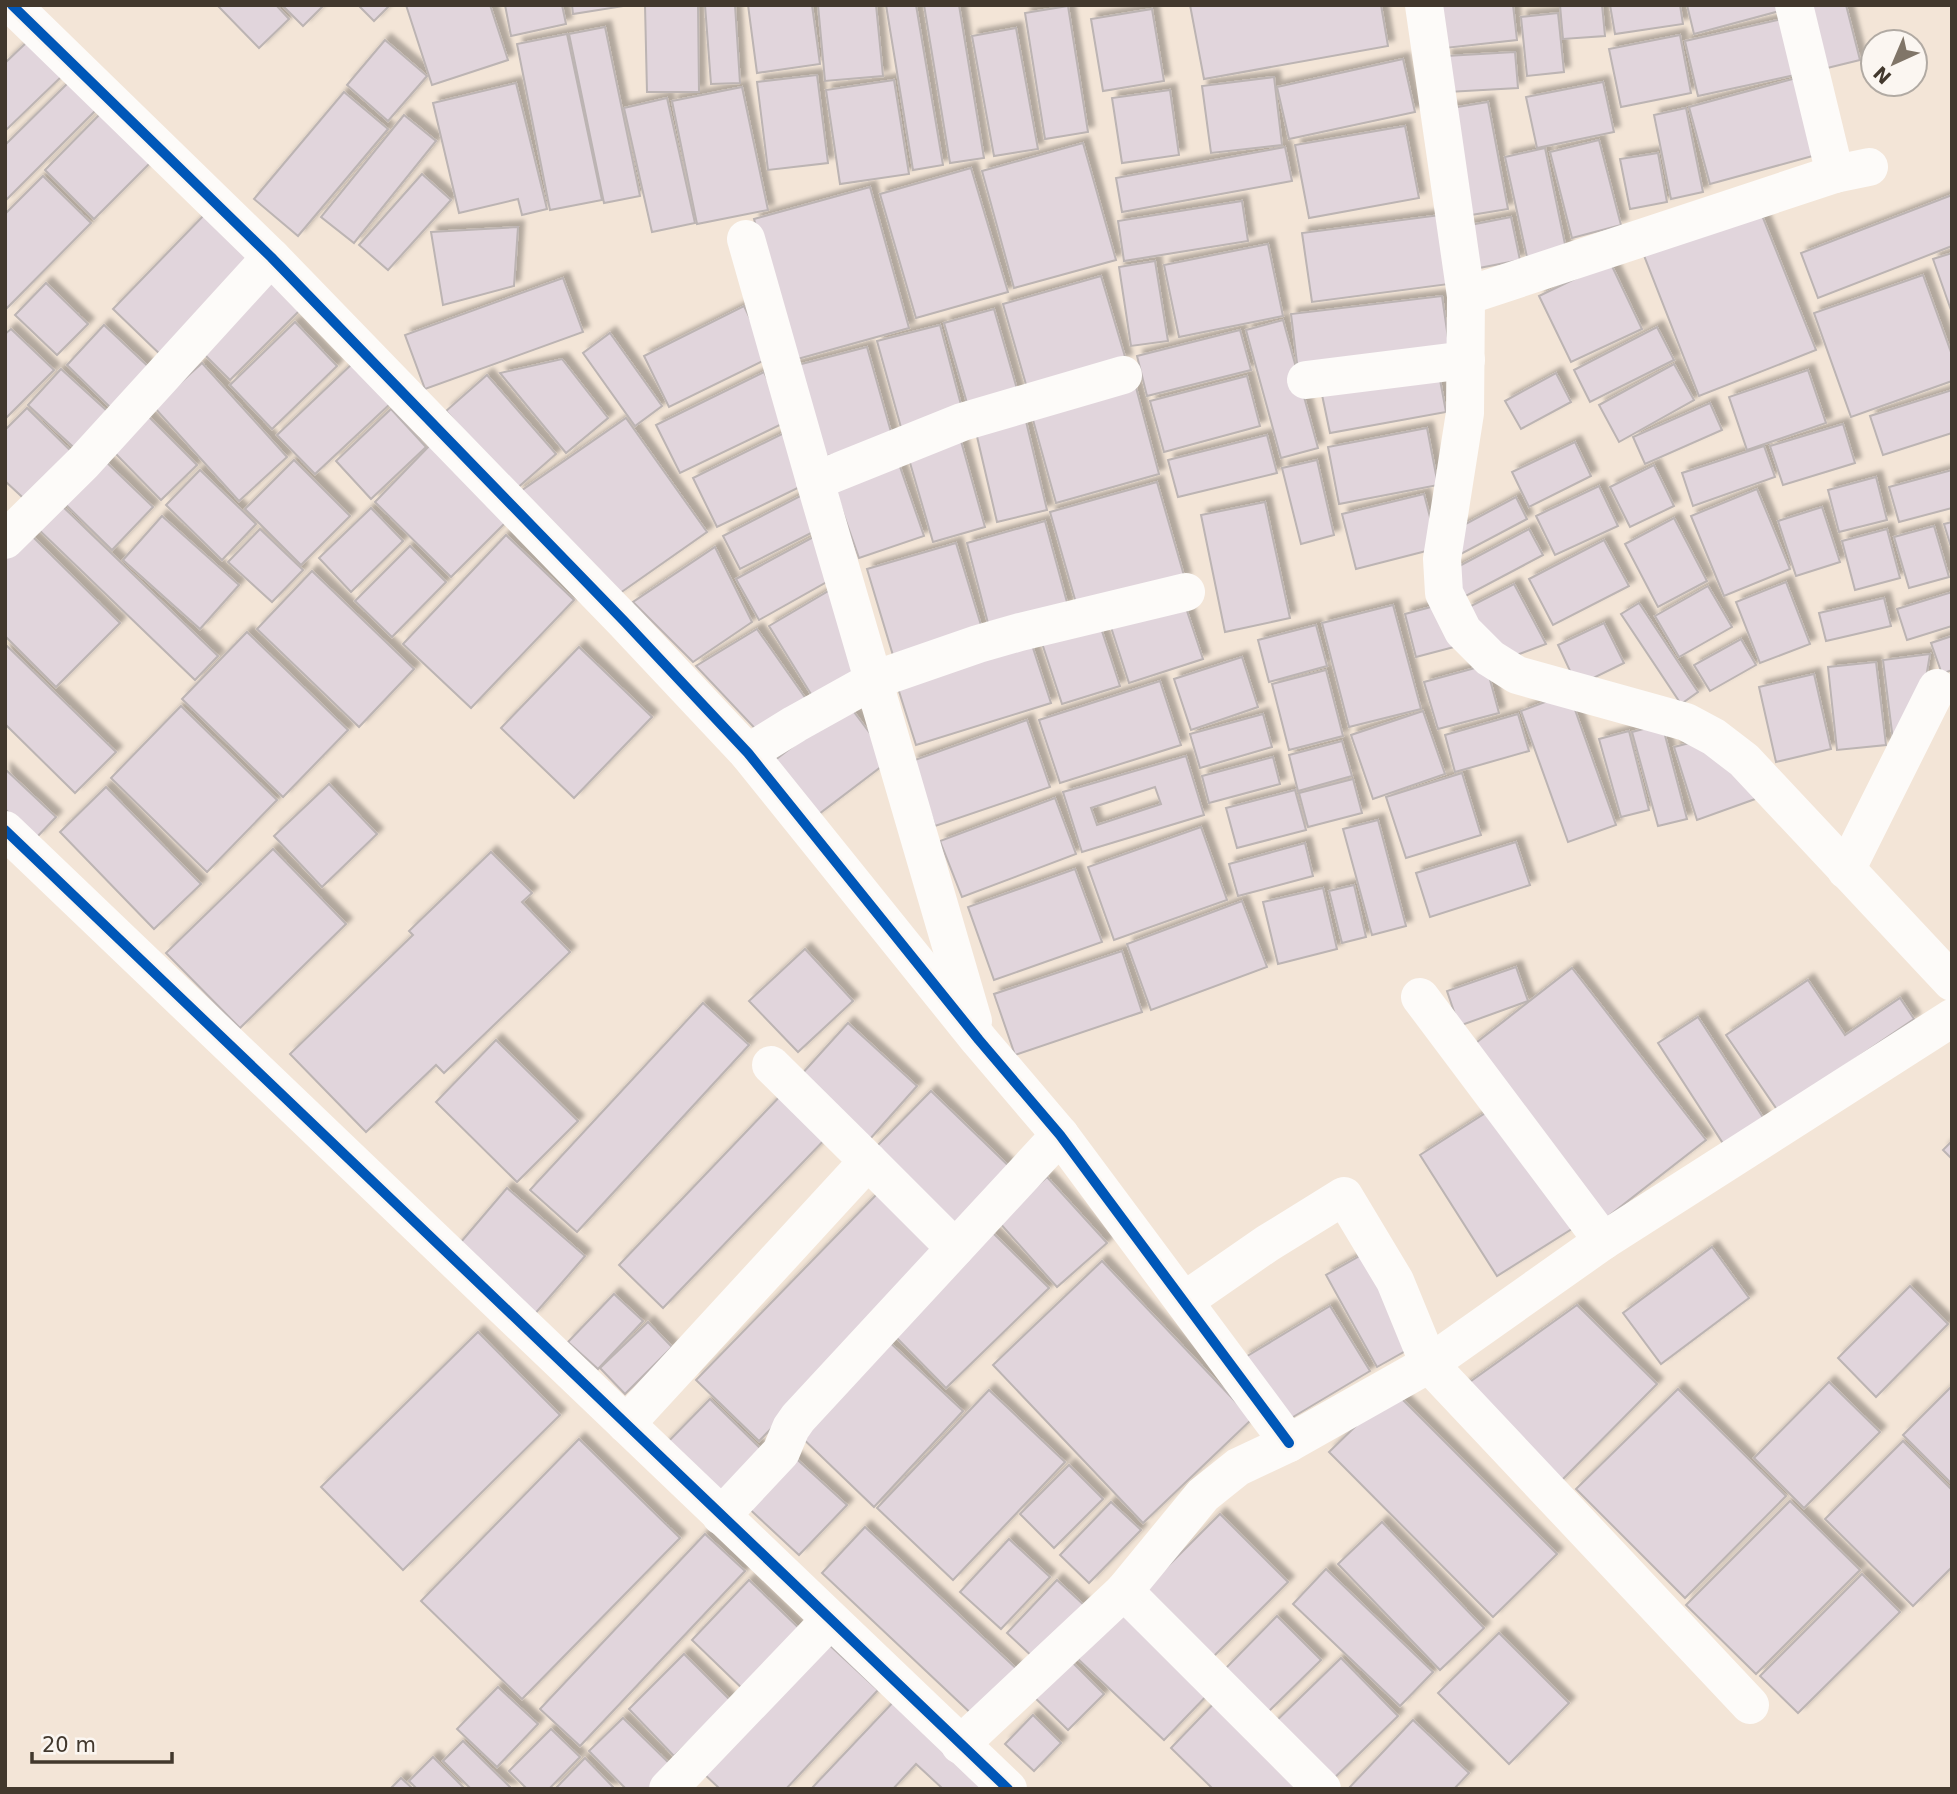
<svg xmlns="http://www.w3.org/2000/svg" width="1957" height="1794" viewBox="0 0 1957 1794" font-family="'DejaVu Sans',sans-serif">
<style>
.building{fill:#e1d5dc;stroke:#bcb4b3;stroke-width:2;fill-rule:evenodd;filter:url(#shadow)}
.lines{fill:none;stroke-linecap:round;stroke-linejoin:round}
.minor{stroke:#fdfbf9;stroke-width:38}
.cycleway-casing{stroke:#fbf6f1;stroke-width:15}
.cycleway{stroke:#0057b8;stroke-width:10}
</style>
<defs>
<filter id="shadow"><feDropShadow dx="6" dy="-6" stdDeviation="2" flood-color="#0004"/></filter>
</defs>
<rect width="100%" height="100%" fill="#f3e5d7"/>
<g class="building">
<path d="M217,5H276L289,19L259,48Z"/>
<path d="M282,5H324L303,26Z"/>
<path d="M358,5H390L374,21Z"/>
<path d="M406,5H490L508,60L432,85Z"/>
<path d="M505,5H562L566,24L511,36Z"/>
<path d="M572,5H624V6L573,14Z"/>
<path d="M645,5H698L699,92H647Z"/>
<path d="M705,5H735L740,83L711,84Z"/>
<path d="M748,5H812L820,64L757,73Z"/>
<path d="M818,5H876L883,76L825,81Z"/>
<path d="M886,5H916L943,165L913,170Z"/>
<path d="M924,5H959L984,158L950,163Z"/>
<path d="M1190,5H1381L1388,46L1204,79Z"/>
<path d="M1431,5H1513L1517,40L1436,49Z"/>
<path d="M1560,5H1602L1605,36L1563,39Z"/>
<path d="M1610,5H1680L1683,24L1615,34Z"/>
<path d="M1687,5H1786L1787,9L1694,34Z"/>
<path d="M1803,5H1846L1860,60L1819,70Z"/>
<path d="M1068,6L1088,132L1045,139L1025,13Z"/>
<path d="M1152,9L1164,81L1103,91L1091,19Z"/>
<path d="M1558,13L1564,72L1527,76L1521,17Z"/>
<path d="M1791,17L1804,73L1698,96L1685,41Z"/>
<path d="M605,27L640,196L604,203L569,34Z"/>
<path d="M1016,28L1038,149L994,156L972,36Z"/>
<path d="M567,34L602,200L550,210L517,44Z"/>
<path d="M1680,35L1691,93L1621,107L1609,49Z"/>
<path d="M385,40L427,76L388,121L347,85Z"/>
<path d="M27,42L62,76L5,131V63Z"/>
<path d="M1515,52L1518,88L1448,92L1446,56Z"/>
<path d="M1403,59L1415,112L1289,139L1277,87Z"/>
<path d="M817,75L828,163L768,170L757,82Z"/>
<path d="M1274,77L1282,145L1211,153L1202,86Z"/>
<path d="M1800,77L1820,154L1710,184L1689,107Z"/>
<path d="M73,78L100,106L5,201V145Z"/>
<path d="M894,80L909,174L840,184L826,90Z"/>
<path d="M1603,82L1614,132L1537,148L1526,97Z"/>
<path d="M516,83L547,209L522,215L518,199L459,213L433,103Z"/>
<path d="M742,87L768,210L697,224L672,101Z"/>
<path d="M1170,90L1179,155L1122,163L1112,98Z"/>
<path d="M344,92L388,129L298,236L254,199Z"/>
<path d="M667,98L695,223L652,232L624,108Z"/>
<path d="M1488,102L1508,209L1465,216L1445,109Z"/>
<path d="M1686,108L1703,192L1671,199L1654,115Z"/>
<path d="M102,112L151,162L94,219L45,170Z"/>
<path d="M404,115L436,141L354,243L321,217Z"/>
<path d="M1405,126L1419,198L1309,218L1295,145Z"/>
<path d="M1599,140L1621,225L1572,238L1550,152Z"/>
<path d="M1083,143L1116,260L1014,288L982,171Z"/>
<path d="M1285,147L1292,181L1122,212L1116,178Z"/>
<path d="M1545,148L1566,249L1527,257L1505,157Z"/>
<path d="M1658,153L1667,202L1630,209L1620,159Z"/>
<path d="M971,168L1008,292L916,318L880,194Z"/>
<path d="M422,174L451,200L388,270L359,245Z"/>
<path d="M43,176L91,223L5,310V214Z"/>
<path d="M870,187L909,328L794,360L754,219Z"/>
<path d="M1952,195V246L1818,298L1801,253Z"/>
<path d="M1242,201L1248,241L1124,261L1118,221Z"/>
<path d="M1759,208L1816,350L1699,396L1643,253Z"/>
<path d="M208,211L260,262L166,360L113,309Z"/>
<path d="M1440,215L1449,284L1312,302L1302,233Z"/>
<path d="M1511,217L1520,260L1469,270L1460,227Z"/>
<path d="M518,227L514,286L443,305L431,232Z"/>
<path d="M1268,244L1283,316L1179,337L1164,265Z"/>
<path d="M1952,253V313L1933,259Z"/>
<path d="M1155,261L1168,341L1131,346L1119,267Z"/>
<path d="M1610,262L1642,329L1571,362L1539,296Z"/>
<path d="M274,273L306,304L230,380L198,348Z"/>
<path d="M1923,275L1952,355V381L1851,417L1814,313Z"/>
<path d="M1101,276L1126,360L1027,388L1003,304Z"/>
<path d="M563,278L583,332L425,389L405,335Z"/>
<path d="M46,283L88,324L57,355L15,315Z"/>
<path d="M1442,296L1450,352L1298,371L1291,314Z"/>
<path d="M744,306L769,358L669,407L644,356Z"/>
<path d="M994,309L1019,396L969,410L944,323Z"/>
<path d="M1283,320L1318,448L1281,458L1246,330Z"/>
<path d="M295,322L337,366L272,429L230,385Z"/>
<path d="M104,325L154,372L115,412L67,365Z"/>
<path d="M940,325L964,416L902,431L877,341Z"/>
<path d="M1657,327L1674,360L1590,402L1574,370Z"/>
<path d="M11,329L54,370L5,419V334Z"/>
<path d="M1240,330L1251,370L1147,396L1137,356Z"/>
<path d="M610,333L662,406L635,426L583,353Z"/>
<path d="M867,347L893,439L816,459L790,367Z"/>
<path d="M562,359L608,418L566,453L500,373Z"/>
<path d="M202,363L287,457L239,501L154,407Z"/>
<path d="M353,363L391,403L315,474L277,435Z"/>
<path d="M1674,364L1694,400L1619,442L1599,405Z"/>
<path d="M61,369L118,421L84,457L28,405Z"/>
<path d="M1438,369L1446,412L1330,433L1321,390Z"/>
<path d="M1808,370L1826,423L1747,450L1729,397Z"/>
<path d="M764,372L788,421L680,473L656,425Z"/>
<path d="M1556,373L1571,402L1521,429L1505,401Z"/>
<path d="M487,375L556,454L515,490L446,411Z"/>
<path d="M1247,376L1260,426L1164,452L1150,401Z"/>
<path d="M1134,380L1159,474L1056,503L1030,409Z"/>
<path d="M1952,390V433L1883,455L1870,416Z"/>
<path d="M1710,403L1722,430L1645,464L1633,437Z"/>
<path d="M27,408L79,459L33,507L5,481V430Z"/>
<path d="M391,409L426,447L371,499L336,461Z"/>
<path d="M147,415L197,465L161,500L111,449Z"/>
<path d="M1025,417L1047,510L997,522L975,428Z"/>
<path d="M626,418L707,532L613,598L518,493Z"/>
<path d="M1843,424L1855,463L1783,485L1770,446Z"/>
<path d="M1427,428L1438,485L1339,504L1328,447Z"/>
<path d="M784,433L808,483L717,527L693,478Z"/>
<path d="M959,434L985,527L933,542L906,449Z"/>
<path d="M1267,435L1277,473L1178,497L1168,460Z"/>
<path d="M434,441L511,517L451,577L375,502Z"/>
<path d="M1575,442L1591,476L1529,507L1512,472Z"/>
<path d="M1764,446L1775,477L1693,506L1682,473Z"/>
<path d="M99,455L153,507L112,550L59,498Z"/>
<path d="M294,460L350,516L301,565L245,509Z"/>
<path d="M1317,460L1334,535L1301,544L1282,468Z"/>
<path d="M899,464L924,536L859,558L834,487Z"/>
<path d="M1654,465L1674,506L1630,527L1610,487Z"/>
<path d="M200,470L256,524L222,560L166,505Z"/>
<path d="M1952,470V508L1899,522L1889,487Z"/>
<path d="M1876,477L1887,520L1839,532L1828,490Z"/>
<path d="M1157,482L1185,579L1078,610L1050,512Z"/>
<path d="M1599,486L1618,526L1555,555L1536,516Z"/>
<path d="M1757,489L1790,569L1724,596L1691,516Z"/>
<path d="M808,492L825,526L740,569L723,536Z"/>
<path d="M1424,494L1438,548L1356,569L1342,514Z"/>
<path d="M1516,497L1527,519L1459,555L1447,534Z"/>
<path d="M58,502L218,656L195,680L35,526Z"/>
<path d="M1265,502L1290,618L1225,632L1201,515Z"/>
<path d="M1822,507L1840,562L1796,576L1778,521Z"/>
<path d="M371,508L403,541L351,592L319,558Z"/>
<path d="M162,516L239,585L200,629L123,560Z"/>
<path d="M1674,518L1707,581L1658,607L1625,544Z"/>
<path d="M1045,521L1068,606L989,627L967,543Z"/>
<path d="M1952,522V550L1944,524Z"/>
<path d="M1934,526L1949,577L1909,588L1894,537Z"/>
<path d="M260,529L303,570L272,602L228,562Z"/>
<path d="M1529,529L1543,555L1462,598L1448,572Z"/>
<path d="M1887,529L1900,578L1855,590L1842,541Z"/>
<path d="M28,532L120,623L56,687L5,636V556Z"/>
<path d="M506,535L574,600L471,708L403,644Z"/>
<path d="M817,535L839,575L759,620L736,579Z"/>
<path d="M1604,540L1629,586L1553,625L1529,579Z"/>
<path d="M956,543L984,635L895,662L867,569Z"/>
<path d="M410,546L446,582L392,637L355,601Z"/>
<path d="M715,547L752,622L693,662L633,602Z"/>
<path d="M312,571L414,669L359,727L257,629Z"/>
<path d="M1786,582L1810,644L1760,663L1736,602Z"/>
<path d="M842,583L867,668L814,699L769,626Z"/>
<path d="M1514,584L1546,644L1506,659L1467,608Z"/>
<path d="M1708,586L1732,627L1679,657L1655,616Z"/>
<path d="M1952,592V626L1907,640L1897,609Z"/>
<path d="M1182,596L1203,659L1129,683L1109,621Z"/>
<path d="M1884,598L1891,626L1826,641L1819,613Z"/>
<path d="M1639,603L1698,692L1681,704L1621,614Z"/>
<path d="M1442,604L1454,647L1416,657L1405,614Z"/>
<path d="M1393,605L1421,709L1349,727L1322,623Z"/>
<path d="M1097,616L1120,686L1062,704L1039,634Z"/>
<path d="M1604,623L1624,663L1577,686L1558,645Z"/>
<path d="M1316,625L1327,666L1269,682L1258,640Z"/>
<path d="M757,629L811,706L764,738L696,666Z"/>
<path d="M247,632L348,730L283,797L182,699Z"/>
<path d="M1952,636V670L1942,674L1931,643Z"/>
<path d="M1030,639L1051,703L916,745L896,682Z"/>
<path d="M1741,639L1756,665L1710,691L1694,665Z"/>
<path d="M5,644L116,752L75,793L5,724Z"/>
<path d="M579,647L652,717L574,798L501,728Z"/>
<path d="M1930,654L1920,714L1894,748L1883,660Z"/>
<path d="M1242,657L1258,707L1191,730L1174,679Z"/>
<path d="M1876,662L1886,745L1837,750L1828,667Z"/>
<path d="M1486,665L1499,713L1438,729L1424,682Z"/>
<path d="M1326,670L1343,736L1289,750L1272,684Z"/>
<path d="M1814,674L1831,749L1776,762L1759,687Z"/>
<path d="M1160,681L1181,745L1060,783L1039,720Z"/>
<path d="M1569,693L1616,825L1568,842L1521,711Z"/>
<path d="M848,704L890,760L811,820L770,764Z"/>
<path d="M181,706L277,800L207,872L111,778Z"/>
<path d="M1423,711L1445,774L1373,799L1351,735Z"/>
<path d="M1263,714L1272,747L1200,768L1190,734Z"/>
<path d="M1518,714L1529,751L1455,772L1445,735Z"/>
<path d="M1027,720L1050,787L935,826L912,761Z"/>
<path d="M1662,724L1687,819L1658,826L1632,732Z"/>
<path d="M1629,731L1649,810L1621,817L1599,739Z"/>
<path d="M1701,740L1758,798L1697,820L1674,747Z"/>
<path d="M1342,741L1352,776L1298,791L1289,755Z"/>
<path d="M1186,756L1204,815L1082,852L1063,792ZM1155,787L1161,804L1097,825L1091,808Z"/>
<path d="M1273,757L1280,784L1209,803L1202,776Z"/>
<path d="M5,769L56,817L36,838L5,809Z"/>
<path d="M1462,773L1481,835L1406,858L1386,797Z"/>
<path d="M1353,779L1362,813L1308,827L1299,793Z"/>
<path d="M329,784L377,834L322,887L274,836Z"/>
<path d="M106,787L201,884L154,929L60,832Z"/>
<path d="M1295,790L1306,830L1237,848L1226,808Z"/>
<path d="M1055,798L1076,854L962,897L940,841Z"/>
<path d="M1378,820L1406,926L1372,935L1343,829Z"/>
<path d="M1201,827L1227,900L1114,940L1088,867Z"/>
<path d="M1516,842L1530,885L1430,917L1416,873Z"/>
<path d="M1305,843L1313,876L1238,896L1229,864Z"/>
<path d="M273,849L346,924L240,1028L166,953Z"/>
<path d="M491,852L532,893L522,902L570,952L444,1073L436,1065L366,1132L290,1054L413,935L409,931Z"/>
<path d="M1075,869L1102,942L994,980L968,907Z"/>
<path d="M1354,885L1366,937L1342,943L1329,891Z"/>
<path d="M1323,888L1337,949L1278,964L1263,902Z"/>
<path d="M1242,901L1267,967L1151,1010L1127,944Z"/>
<path d="M805,949L853,1001L798,1052L749,1001Z"/>
<path d="M1122,951L1142,1012L1015,1055L994,994Z"/>
<path d="M1516,967L1528,1001L1459,1026L1447,991Z"/>
<path d="M1572,968L1706,1140L1606,1218L1472,1046Z"/>
<path d="M1808,980L1845,1035L1900,998L1914,1019L1778,1111L1726,1035Z"/>
<path d="M703,1003L749,1045L577,1232L530,1190Z"/>
<path d="M1698,1017L1766,1122L1726,1148L1658,1043Z"/>
<path d="M848,1023L917,1086L870,1139L800,1076Z"/>
<path d="M496,1040L578,1121L517,1182L436,1102Z"/>
<path d="M785,1091L830,1134L663,1308L619,1265Z"/>
<path d="M931,1091L1018,1175L959,1233L874,1149Z"/>
<path d="M1498,1105L1575,1227L1497,1276L1420,1155Z"/>
<path d="M1952,1141V1159L1943,1150Z"/>
<path d="M1047,1177L1107,1243L1057,1287L998,1221Z"/>
<path d="M507,1188L585,1256L533,1316L455,1249Z"/>
<path d="M878,1193L941,1254L759,1441L696,1380Z"/>
<path d="M992,1232L1049,1288L946,1388L890,1331Z"/>
<path d="M1712,1247L1749,1298L1661,1364L1623,1313Z"/>
<path d="M1365,1253L1416,1345L1377,1367L1326,1275Z"/>
<path d="M1102,1261L1252,1419L1143,1523L993,1365Z"/>
<path d="M1910,1286L1948,1324L1876,1397L1838,1358Z"/>
<path d="M614,1294L643,1321L598,1369L568,1342Z"/>
<path d="M1577,1305L1657,1384L1557,1485L1460,1389Z"/>
<path d="M1330,1306L1370,1371L1283,1423L1244,1358Z"/>
<path d="M648,1322L672,1347L625,1394L600,1368Z"/>
<path d="M478,1332L560,1415L403,1570L321,1487Z"/>
<path d="M884,1337L963,1411L874,1507L795,1431Z"/>
<path d="M1829,1382L1880,1432L1804,1508L1754,1458Z"/>
<path d="M1952,1386V1484L1903,1435Z"/>
<path d="M1678,1389L1786,1496L1685,1598L1576,1489Z"/>
<path d="M989,1390L1065,1462L953,1580L877,1508Z"/>
<path d="M1393,1390L1557,1554L1493,1617L1329,1452Z"/>
<path d="M710,1399L765,1453L716,1503L661,1449Z"/>
<path d="M579,1439L680,1538L522,1699L421,1601Z"/>
<path d="M1903,1441L1952,1490V1567L1913,1606L1825,1519Z"/>
<path d="M790,1453L847,1505L799,1555L743,1503Z"/>
<path d="M1069,1465L1103,1499L1054,1548L1020,1514Z"/>
<path d="M1790,1501L1860,1570L1756,1674L1686,1605Z"/>
<path d="M1111,1502L1141,1530L1089,1583L1060,1555Z"/>
<path d="M1220,1514L1288,1582L1212,1658L1144,1590Z"/>
<path d="M1382,1522L1484,1628L1440,1670L1338,1564Z"/>
<path d="M865,1527L1021,1673L977,1719L822,1573Z"/>
<path d="M705,1534L745,1571L580,1746L540,1709Z"/>
<path d="M1009,1539L1050,1577L1001,1629L960,1592Z"/>
<path d="M1326,1569L1433,1672L1400,1706L1293,1604Z"/>
<path d="M1862,1574L1900,1612L1798,1713L1760,1676Z"/>
<path d="M749,1580L806,1635L748,1694L692,1640Z"/>
<path d="M1057,1580L1085,1606L1035,1659L1007,1633Z"/>
<path d="M1127,1606L1214,1688L1164,1740L1078,1659Z"/>
<path d="M1277,1616L1321,1660L1269,1711L1226,1668Z"/>
<path d="M1499,1633L1569,1703L1509,1764L1438,1693Z"/>
<path d="M825,1641L878,1690L786,1789H720L702,1772Z"/>
<path d="M684,1654L731,1701L674,1756L629,1709Z"/>
<path d="M1065,1655L1104,1694L1068,1730L1029,1692Z"/>
<path d="M1341,1658L1398,1716L1327,1785L1270,1727Z"/>
<path d="M498,1687L538,1724L497,1767L457,1729Z"/>
<path d="M1221,1696L1304,1789H1213L1171,1748Z"/>
<path d="M898,1697L995,1789H943L916,1764L893,1789H811Z"/>
<path d="M1033,1715L1061,1743L1034,1771L1005,1744Z"/>
<path d="M623,1718L672,1766L650,1789H626L589,1751Z"/>
<path d="M1413,1720L1469,1773L1454,1789H1348Z"/>
<path d="M551,1729L580,1757L549,1789H527L509,1771Z"/>
<path d="M463,1741L512,1789H471L443,1761Z"/>
<path d="M433,1757L465,1789H417L409,1781Z"/>
<path d="M585,1758L615,1789H555Z"/>
<path d="M401,1778L413,1789H390Z"/>
</g>
<g class="lines">
<g class="minor">
<path d="M12,5L271,257L624,621L748,753L979,1040L1060,1135L1289,1443"/>
<path d="M1424,5L1466,296L1465,413L1442,559L1444,593L1463,631L1490,658L1517,675L1686,722L1714,737L1744,760L1952,982"/>
<path d="M1794,5L1835,174"/>
<path d="M746,239L815,481L973,1021"/>
<path d="M1466,296L1835,174L1869,167"/>
<path d="M1306,380L1466,360"/>
<path d="M815,481L962,422L1123,375"/>
<path d="M5,540L83,463L271,257"/>
<path d="M748,753L795,724L874,680L978,644L1020,632L1186,592"/>
<path d="M5,830L1008,1789"/>
<path d="M1846,870L1937,688"/>
<path d="M1420,997L1603,1241"/>
<path d="M771,1065L868,1161"/>
<path d="M1184,1301L1268,1243L1344,1196L1395,1281L1429,1364L1750,1705"/>
<path d="M626,1424L868,1161L955,1248"/>
<path d="M721,1516L781,1452L791,1428L798,1418L1060,1135"/>
<path d="M1124,1591L1322,1789"/>
<path d="M960,1745L1124,1591L1203,1495L1238,1467L1289,1443L1429,1364L1603,1241L1952,1018"/>
<path d="M668,1789L830,1620"/>
</g>
<g class="cycleway-casing">
<g id="cycleway">
<path d="M12,5L271,257L624,621L748,753L979,1040L1060,1135L1289,1443"/>
<path d="M5,830L1008,1789"/>
</g>
</g>
<use href="#cycleway" class="cycleway"/>
</g>
<rect width="1957" height="1794" fill="none" stroke="#42382d" stroke-width="14"/>
<g transform="translate(1894 63) rotate(224)"><circle r="33" fill="#fbf6f1" stroke="#b1aaa3" stroke-width="2"/>
<path d="M0-5L12 26L0 18L-12 26Z" fill="#807568"/>
<text y="-10" font-size="19" font-weight="bold" text-anchor="middle" fill="#42382d">N</text>
</g>
<path d="M32 1752v10h140v-10" fill="none" stroke="#42382d" stroke-width="3.5"/>
<text x="42" y="1752" font-size="21" fill="#42382d" stroke="#fbf6f1" stroke-width="5" paint-order="stroke">20 m</text>
</svg>
